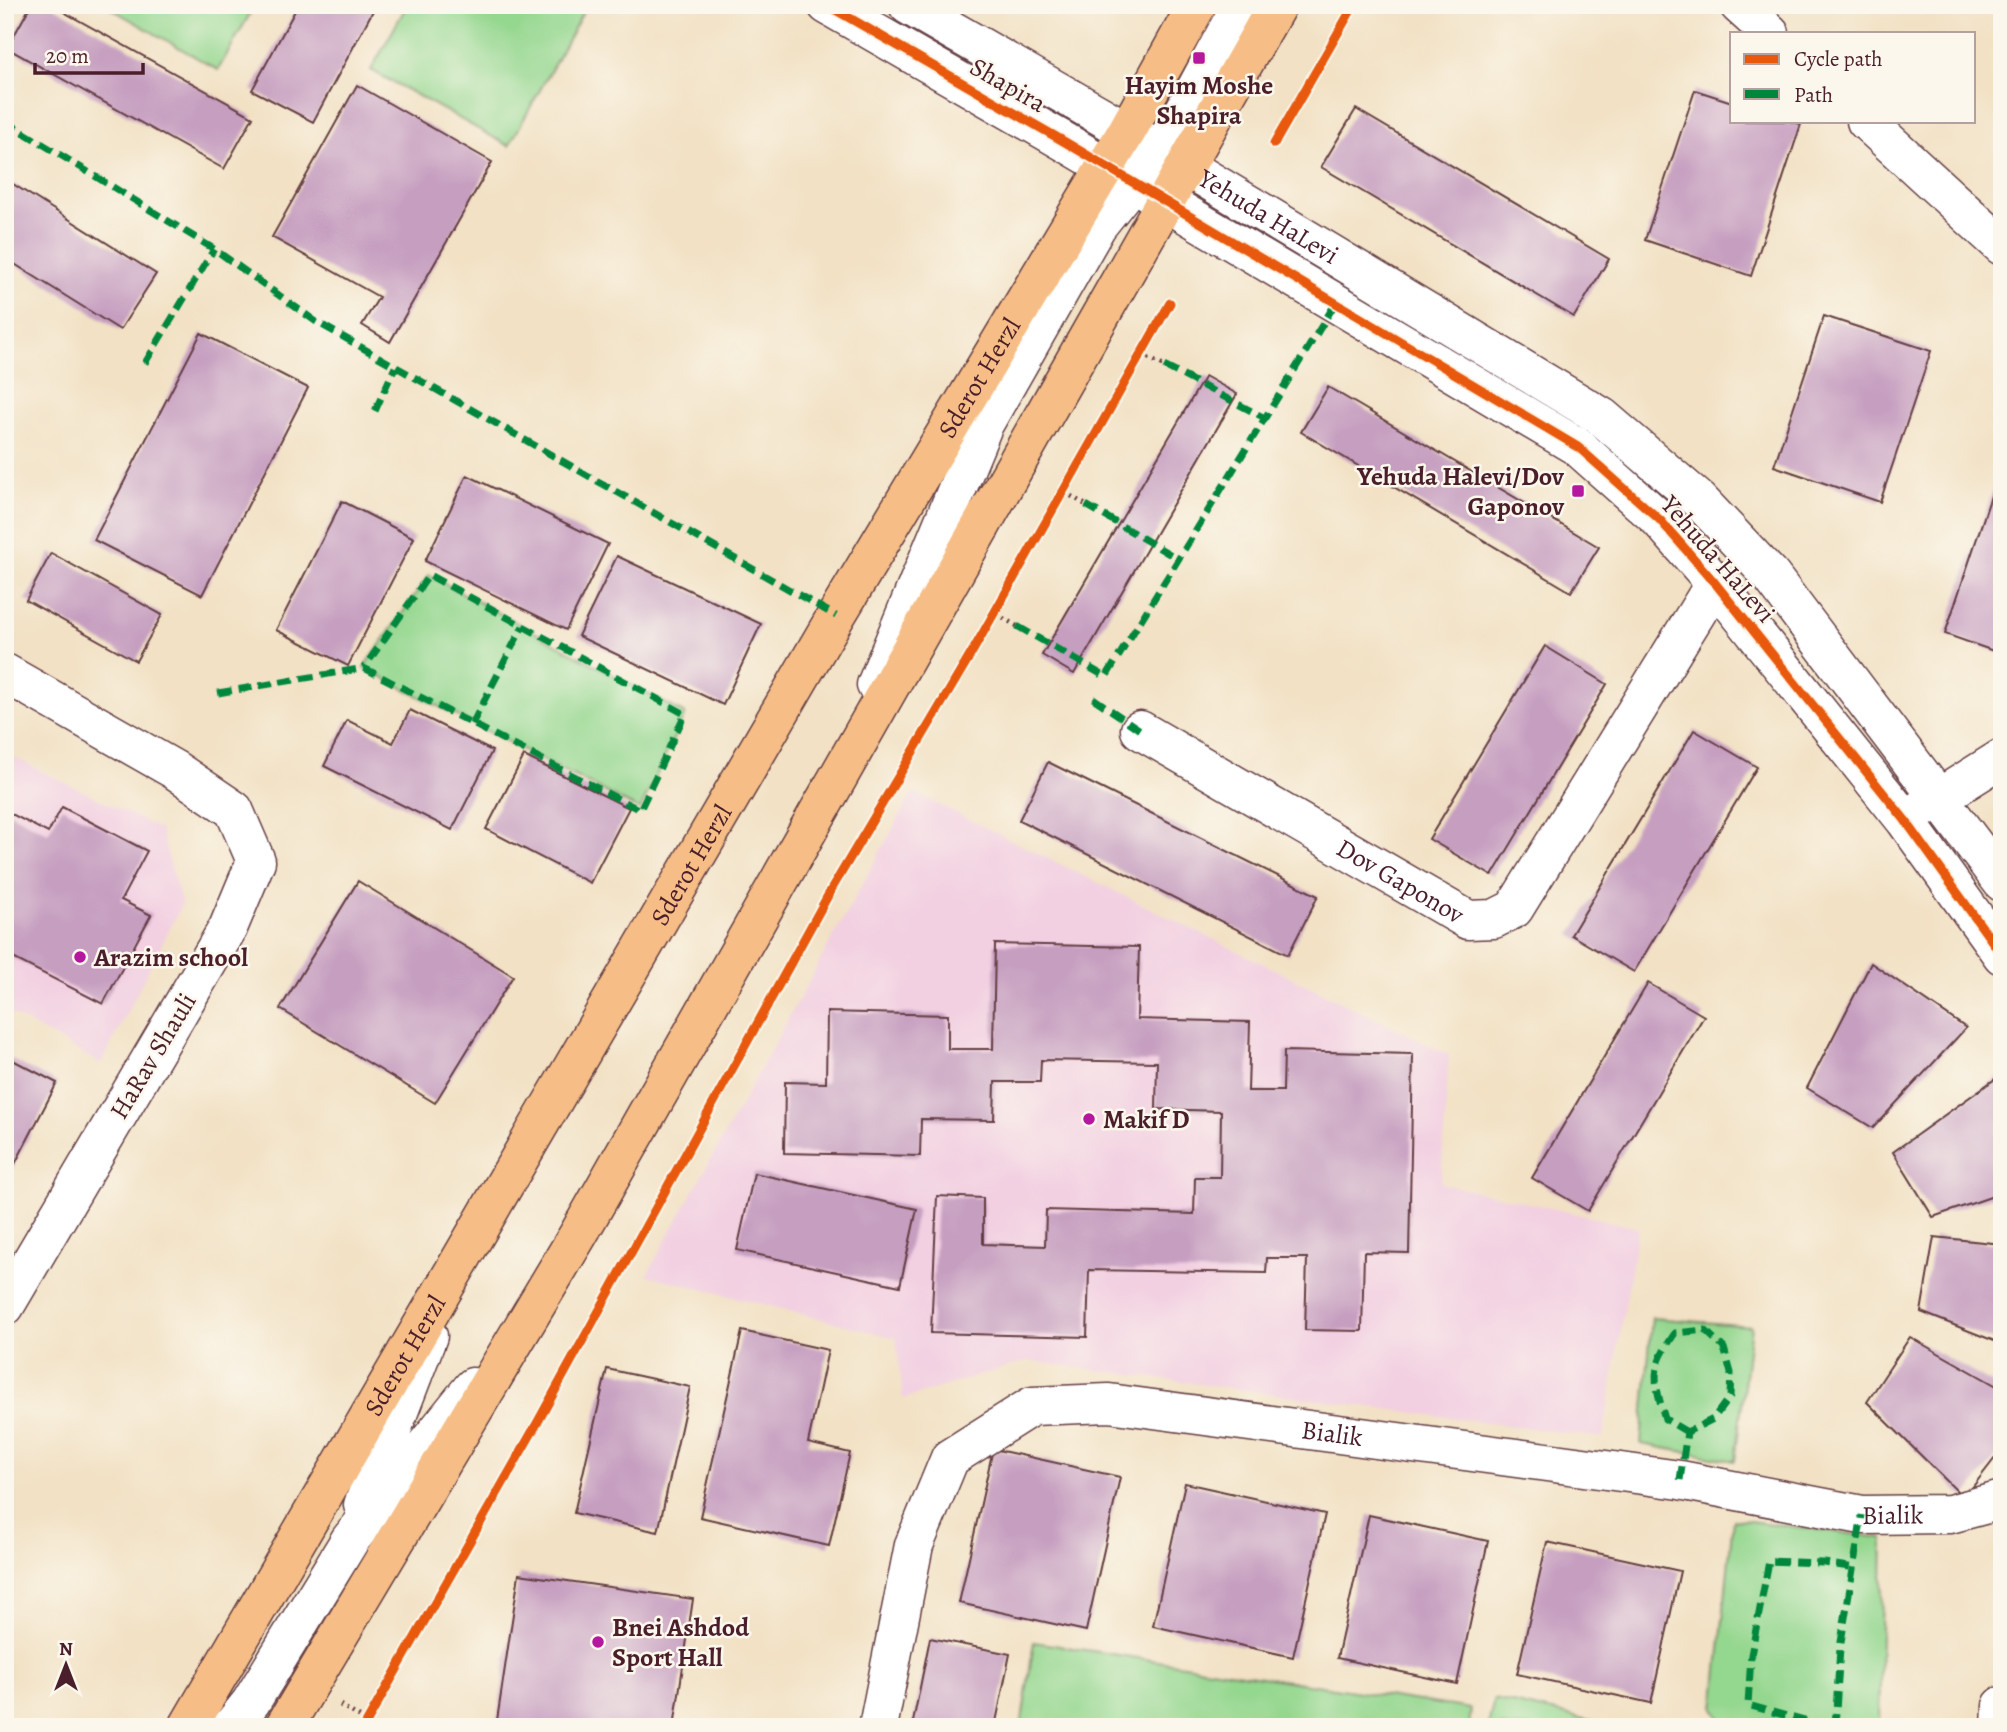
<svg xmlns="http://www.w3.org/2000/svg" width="2007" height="1732" viewBox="0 0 2007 1732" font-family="Alegreya,serif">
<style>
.built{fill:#f2cfe1}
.green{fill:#94d78f;stroke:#6f7b5d;stroke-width:2}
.building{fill:#c69ec0}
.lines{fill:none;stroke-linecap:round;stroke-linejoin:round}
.minor-casing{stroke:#633c42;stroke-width:41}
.major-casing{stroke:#633c42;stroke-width:41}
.path{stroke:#633c42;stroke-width:4.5;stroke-dasharray:2 5;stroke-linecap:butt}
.minor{stroke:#fff;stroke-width:38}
.major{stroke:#f6be86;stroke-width:38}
.quiet{stroke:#00873e;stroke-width:7;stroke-dasharray:14 7;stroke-linecap:butt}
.cycleway-casing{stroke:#fbf7ec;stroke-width:13}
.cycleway{stroke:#e8590c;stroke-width:9}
.poi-dot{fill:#b5179e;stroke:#fbf7ec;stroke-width:2.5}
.labels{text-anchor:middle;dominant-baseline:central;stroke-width:5;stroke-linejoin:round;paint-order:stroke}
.street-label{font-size:26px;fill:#4a1f2b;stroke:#fbf7ec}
.poi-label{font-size:26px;font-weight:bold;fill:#4a1f2b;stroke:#fbf7ec;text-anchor:start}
</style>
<rect width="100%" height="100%" fill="#fbf7ec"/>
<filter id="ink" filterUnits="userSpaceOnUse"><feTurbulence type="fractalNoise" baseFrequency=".0143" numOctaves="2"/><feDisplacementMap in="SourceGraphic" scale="14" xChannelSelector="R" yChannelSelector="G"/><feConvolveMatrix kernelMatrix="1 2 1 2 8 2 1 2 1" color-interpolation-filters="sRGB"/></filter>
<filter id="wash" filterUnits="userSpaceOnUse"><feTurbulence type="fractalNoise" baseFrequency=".00686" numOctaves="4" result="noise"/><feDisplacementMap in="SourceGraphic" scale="28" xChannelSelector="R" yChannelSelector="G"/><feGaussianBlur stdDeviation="1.57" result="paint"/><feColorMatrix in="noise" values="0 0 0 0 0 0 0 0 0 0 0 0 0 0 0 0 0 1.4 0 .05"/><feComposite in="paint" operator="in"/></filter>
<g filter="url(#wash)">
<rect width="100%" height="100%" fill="#f2e1c4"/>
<g class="built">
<path d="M5,753L160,829L182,904L101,1064L5,1010Z"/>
<path d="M913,792L1449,1055L1441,1183L1638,1228L1603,1438L1027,1361L903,1399L896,1338L647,1275Z"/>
</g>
<g class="green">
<path d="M105,5H255L218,70Z"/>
<path d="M407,5H587L509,146L371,70Z"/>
<path d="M429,575L685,714L640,810L364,668Z"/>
<path d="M1652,1318L1751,1326L1735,1461L1641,1444Z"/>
<path d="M1733,1519L1883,1538L1879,1727H1725L1714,1709Z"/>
<path d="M1034,1642L1471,1709L1469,1727H1021Z"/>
<path d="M1494,1699L1620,1727H1488Z"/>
</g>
<g id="blocks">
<g class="building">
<path d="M31,5H51L253,117L224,169L7,48Z"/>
<path d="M298,5H376L313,122L252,90Z"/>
<path d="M1060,5H1080L1075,14Z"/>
<path d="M357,85L492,162L390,342L362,325L379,297L272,237Z"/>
<path d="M1695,90L1732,102V121H1790L1801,124L1751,276L1645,240Z"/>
<path d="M1356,109L1609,259L1574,317L1321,167Z"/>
<path d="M5,179L156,274L120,330L5,258Z"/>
<path d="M1824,316L1931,351L1880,502L1774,466Z"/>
<path d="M201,333L308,388L202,595L94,540Z"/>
<path d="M1205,376L1237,394L1074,674L1042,655Z"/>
<path d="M1328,387L1599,547L1571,592L1301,432Z"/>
<path d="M467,475L608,544L566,630L425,561Z"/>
<path d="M1998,475L2002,476V654L1945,634Z"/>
<path d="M342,501L414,538L348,666L276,630Z"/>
<path d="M51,553L162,615L136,661L26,600Z"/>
<path d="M617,556L761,624L723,705L578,636Z"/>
<path d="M1545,646L1607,684L1492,876L1429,839Z"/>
<path d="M410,710L492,751L452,830L324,766L347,720L393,743Z"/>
<path d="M1694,730L1757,767L1634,972L1571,935Z"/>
<path d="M524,756L629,808L590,883L486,829Z"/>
<path d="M1048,762L1318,896L1288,955L1019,820Z"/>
<path d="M62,807L147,851L121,900L151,915L103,1004L5,954V818L8,812L48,833Z"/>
<path d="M358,881L513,976L435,1103L280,1009Z"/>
<path d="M995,944L1139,947L1137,1019L1250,1022L1248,1091H1283L1284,1051L1413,1054L1409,1253L1364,1252L1362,1331L1305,1330L1307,1258H1267L1266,1273L1089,1270L1087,1337L931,1333L937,1196L983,1198V1244L1045,1246L1046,1210L1194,1214L1195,1177H1220L1221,1111L1156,1109L1157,1062L1041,1060L1040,1082H995L994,1120L921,1119L920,1156L784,1153L785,1082L826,1083L827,1012L948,1015V1049H993Z"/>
<path d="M1871,963L1966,1028L1873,1128L1807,1088Z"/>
<path d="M1648,983L1704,1016L1588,1211L1532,1178Z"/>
<path d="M5,1056L57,1083L5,1183Z"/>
<path d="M2002,1074V1193L1933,1217L1893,1152Z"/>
<path d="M754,1173L917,1209L900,1286L737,1250Z"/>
<path d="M1934,1237L2002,1244V1344L1921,1312Z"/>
<path d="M742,1331L828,1350L808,1443L850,1453L829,1546L700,1517Z"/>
<path d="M1910,1337L2002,1389V1449L1964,1498L1867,1402Z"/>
<path d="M607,1369L690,1387L658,1532L574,1513Z"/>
<path d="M993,1449L1120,1477L1086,1631L959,1603Z"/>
<path d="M1185,1483L1325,1514L1293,1657L1153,1626Z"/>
<path d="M1369,1515L1488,1541L1457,1684L1337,1658Z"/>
<path d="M1547,1542L1680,1571L1651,1703L1517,1674Z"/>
<path d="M519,1574L693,1599L674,1727H496Z"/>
<path d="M930,1638L1010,1654L995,1727H912Z"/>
</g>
</g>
</g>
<g filter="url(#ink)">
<use href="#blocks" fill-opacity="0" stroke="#633c42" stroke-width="2"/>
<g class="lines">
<g class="minor-casing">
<g id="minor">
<path d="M827,5L1065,142L1578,447L1660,520L1715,583L1905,820L2002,955"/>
<path id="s1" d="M908,5L1127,131L1602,417L1700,501L1771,576L2002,882"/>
<path d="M1739,5L1770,33"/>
<path d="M1866,121L2002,246"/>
<path d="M5,673L175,770L234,810L256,861L228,928L5,1306"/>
<path d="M876,685L984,424L1097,226L1174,130L1241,5"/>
<path id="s2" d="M1140,730L1468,920L1494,919L1514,909L1715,583"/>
<path d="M1918,811L2002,758"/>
<path d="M363,1505L428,1336"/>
<path d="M231,1727L251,1702L350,1540L473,1387"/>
<path id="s3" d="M878,1727L914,1545L950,1458L1032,1406L1109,1403L1680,1480L1862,1515L1950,1514L2002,1500"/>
<path d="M2001,1727L2002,1706"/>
</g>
</g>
<g class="major-casing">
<g id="major">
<path id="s4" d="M188,1727L836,616L1127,131L1197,5"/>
<path d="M284,1727L578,1235L1277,5"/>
</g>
</g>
<g class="path">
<path d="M1148,358L1164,366"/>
<path d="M1071,496L1086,505"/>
<path d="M1003,618L1017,626"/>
<path d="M340,1705L376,1727"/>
</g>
<use href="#minor" class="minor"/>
<use href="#major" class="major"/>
<g class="quiet">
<path d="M5,121L214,249L315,321L836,616"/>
<path d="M145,363L214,249"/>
<path d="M1164,366L1265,418"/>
<path d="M375,411L395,367"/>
<path d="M1086,505L1178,559"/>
<path d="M1017,626L1106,677L1335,304"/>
<path d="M218,693L364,668L640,810L685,714L429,575L364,668"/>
<path d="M1093,698L1140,730"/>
<path d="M472,724L523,626"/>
<path d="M1680,1480L1687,1432L1713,1419L1730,1396L1731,1373L1724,1348L1705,1330L1675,1333C1650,1370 1653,1377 1665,1419L1687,1432"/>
<path d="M1826,1727L1748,1705L1751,1655L1769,1561L1824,1563L1855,1568"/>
<path d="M1835,1727L1840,1648L1862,1515"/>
</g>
<g class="cycleway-casing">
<g id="cycleway">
<path d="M827,5L1065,142L1578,447L1660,520L1715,583L1905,820L2002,955"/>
<path d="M1274,144L1354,5"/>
<path d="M364,1727L535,1427L831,890L971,654L1170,303"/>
</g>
</g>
<use href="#cycleway" class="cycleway"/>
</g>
</g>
<g class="poi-dot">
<rect x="1192" y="51" width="14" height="14" rx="3.5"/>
<rect x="1571" y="484" width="14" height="14" rx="3.5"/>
<circle cx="80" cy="957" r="7"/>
<circle cx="1089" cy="1119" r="7"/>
<circle cx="598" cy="1642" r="7"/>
</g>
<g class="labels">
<g class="street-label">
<text transform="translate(1008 85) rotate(30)">Shapira</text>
<text stroke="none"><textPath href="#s1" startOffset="418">Yehuda HaLevi</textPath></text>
<text stroke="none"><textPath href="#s4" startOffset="1564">Sderot Herzl</textPath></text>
<text transform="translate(1718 559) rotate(49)">Yehuda HaLevi</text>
<text stroke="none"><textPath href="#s4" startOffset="998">Sderot Herzl</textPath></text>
<text stroke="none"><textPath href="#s2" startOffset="301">Dov Gaponov</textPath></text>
<text transform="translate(153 1056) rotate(-59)">HaRav Shauli</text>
<text stroke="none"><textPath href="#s4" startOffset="430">Sderot Herzl</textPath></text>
<text stroke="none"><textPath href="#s3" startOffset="679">Bialik</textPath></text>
<text stroke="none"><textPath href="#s3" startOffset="1246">Bialik</textPath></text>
</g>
<g class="poi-label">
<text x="1199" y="85" text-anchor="middle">Hayim Moshe<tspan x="1199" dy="30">Shapira</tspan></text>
<text x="1564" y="476" text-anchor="end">Yehuda Halevi/Dov<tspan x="1564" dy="30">Gaponov</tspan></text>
<text x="94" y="957">Arazim school</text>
<text x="1103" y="1119">Makif D</text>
<text x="612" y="1627">Bnei Ashdod<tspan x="612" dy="30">Sport Hall</tspan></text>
</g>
</g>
<rect width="2007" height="1732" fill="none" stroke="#fbf7ec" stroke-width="28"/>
<rect x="1730" y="32" width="245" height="91" fill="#fbf7ec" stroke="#b4a19f" stroke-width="2"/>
<rect x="1744" y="54" width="35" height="10" fill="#e8590c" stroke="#b4a19f" stroke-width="2"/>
<text x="1794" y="66" font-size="21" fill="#4a1f2b">Cycle path</text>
<rect x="1744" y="89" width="35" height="10" fill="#00873e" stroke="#b4a19f" stroke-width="2"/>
<text x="1794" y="102" font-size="21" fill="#4a1f2b">Path</text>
<g transform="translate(66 1665)" stroke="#fbf7ec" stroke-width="5" paint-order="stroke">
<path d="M0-5L12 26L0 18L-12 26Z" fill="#4a1f2b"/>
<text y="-10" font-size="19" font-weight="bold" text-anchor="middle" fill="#4a1f2b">N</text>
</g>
<path d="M35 63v10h108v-10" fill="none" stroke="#4a1f2b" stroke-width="3.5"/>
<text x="46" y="63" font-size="21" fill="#4a1f2b" stroke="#fbf7ec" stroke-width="5" paint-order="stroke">20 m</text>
</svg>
